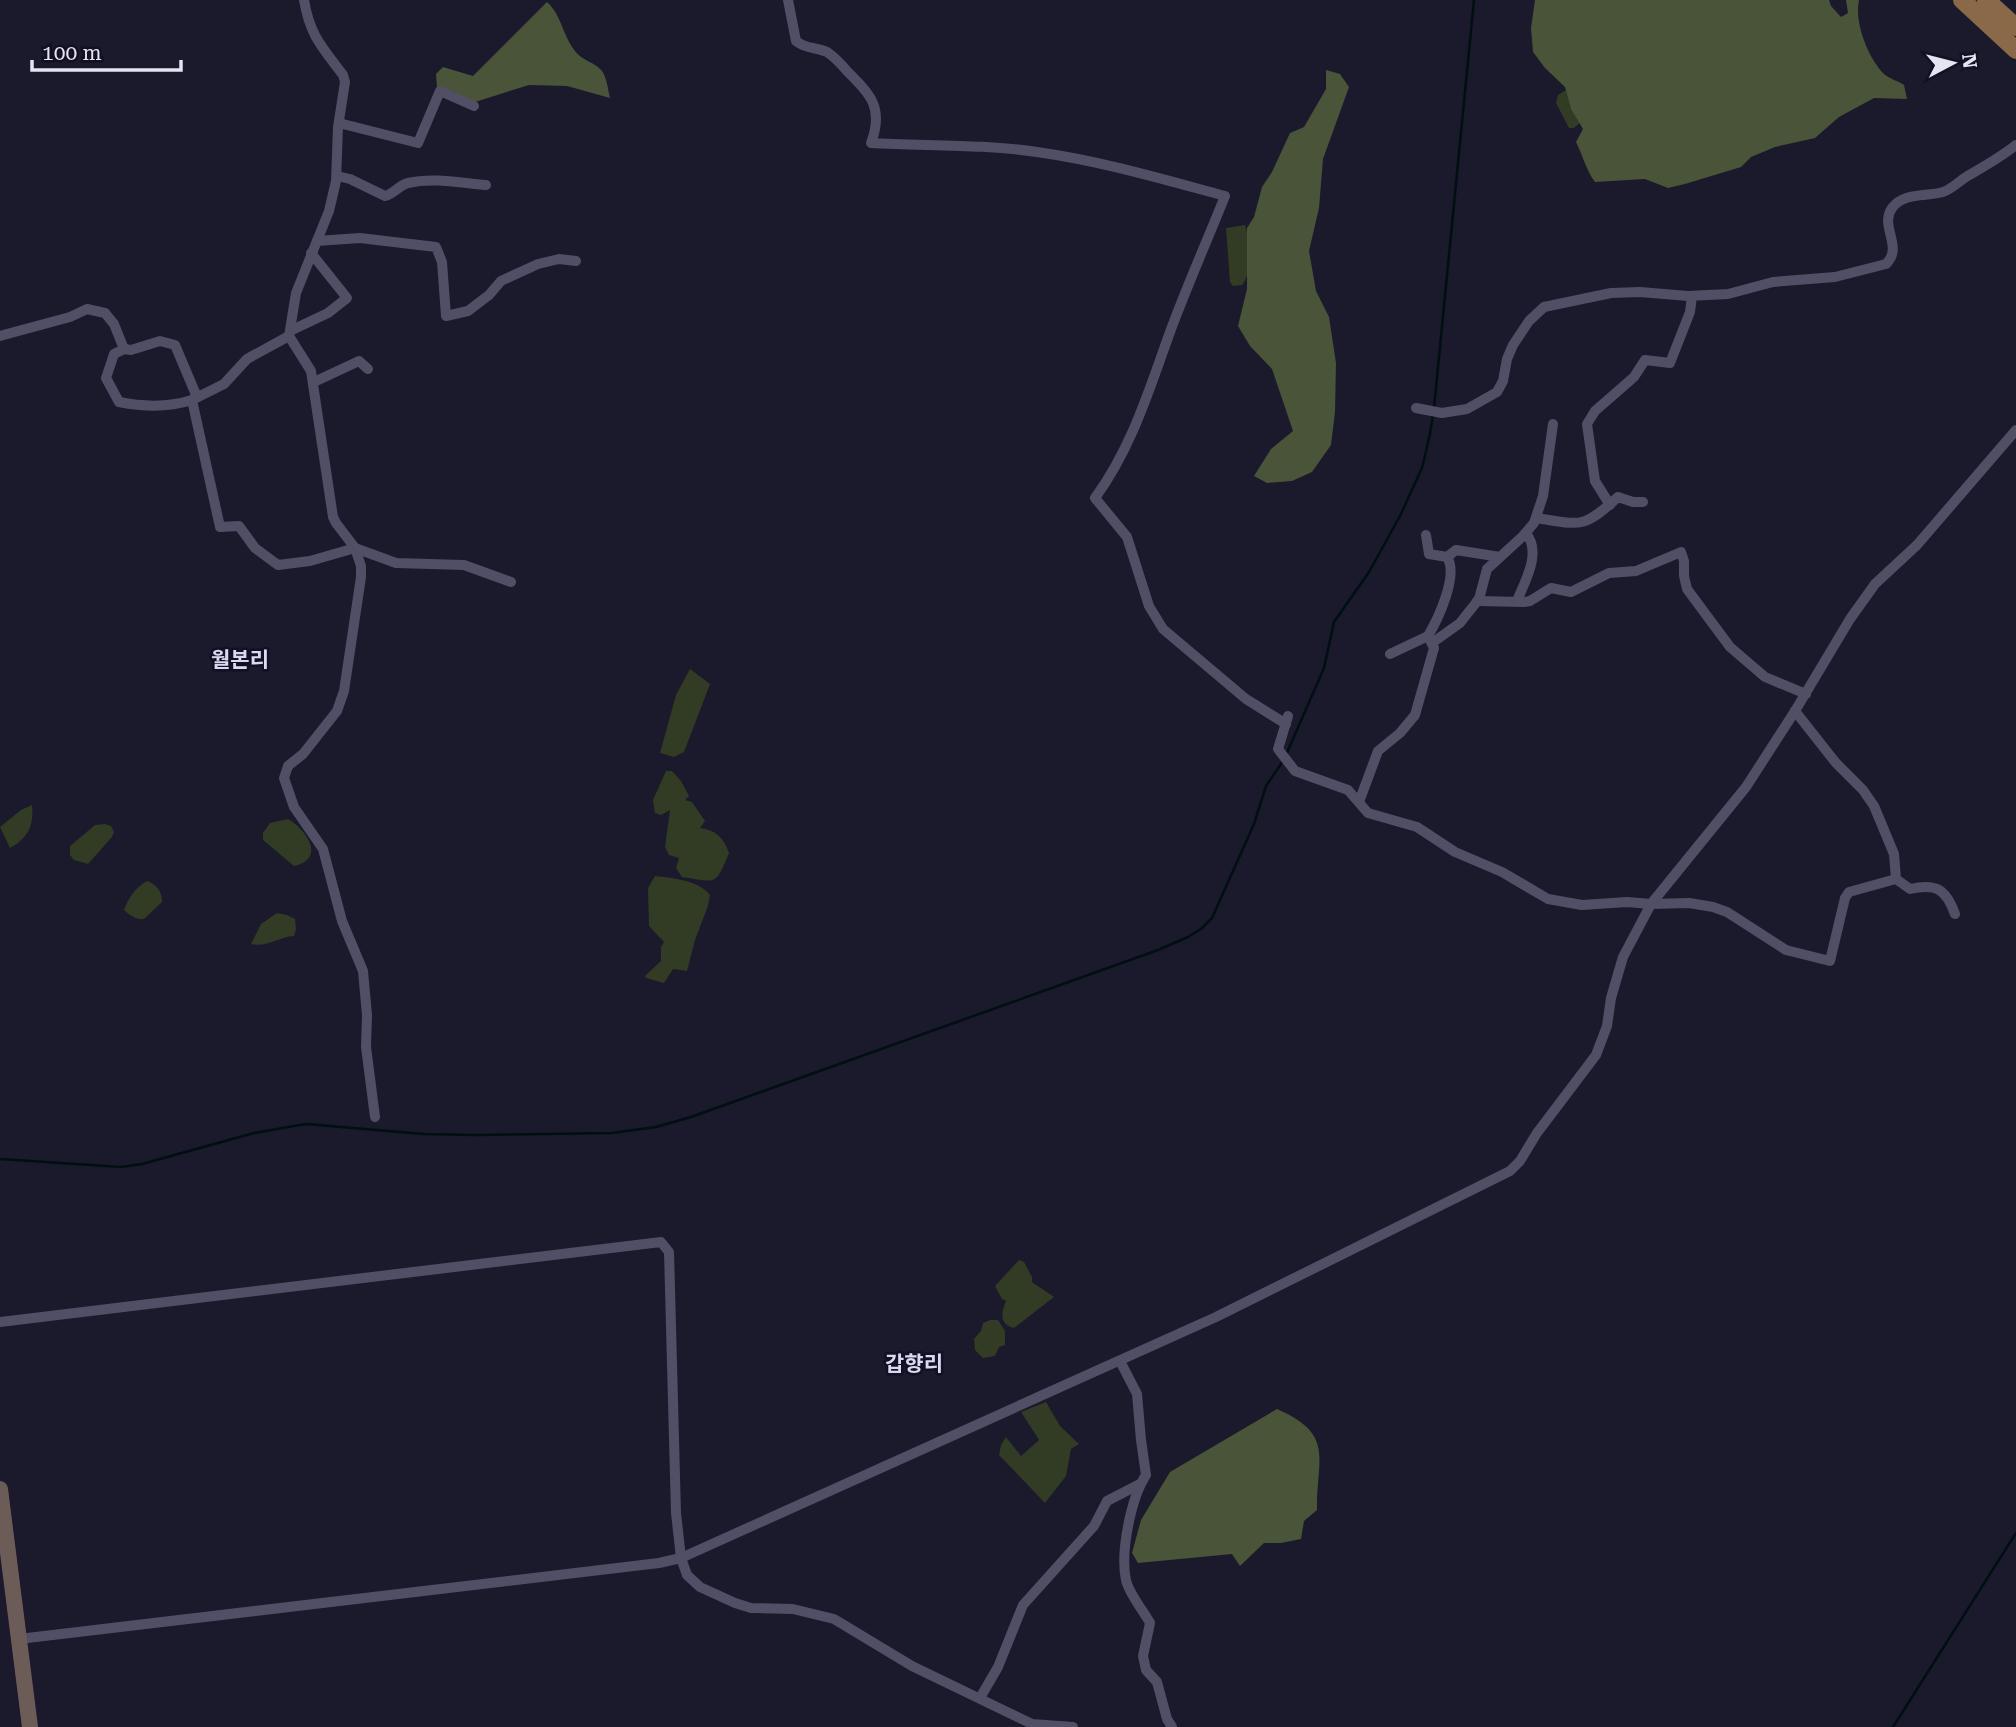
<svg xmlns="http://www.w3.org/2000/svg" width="2016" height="1727" viewBox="0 0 2016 1727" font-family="'Roboto Serif','Noto Sans KR',serif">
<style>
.green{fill:#323b23}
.forest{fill:#495439}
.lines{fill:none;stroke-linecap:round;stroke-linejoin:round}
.stream{stroke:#000f11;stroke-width:2.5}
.street{stroke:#504f65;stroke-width:10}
.secondary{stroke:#6c5c57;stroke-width:16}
.primary{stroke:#896948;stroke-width:18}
.labels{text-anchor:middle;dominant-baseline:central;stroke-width:5;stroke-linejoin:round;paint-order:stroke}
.quarter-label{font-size:21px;font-weight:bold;fill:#dad9f3;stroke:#121022}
</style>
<rect width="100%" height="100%" fill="#1b192c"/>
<g class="green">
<path d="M1566,90L1571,108L1580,123L1574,128H1569L1556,103L1558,95Z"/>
<path d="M1245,225C1250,240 1253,272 1242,285L1233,286L1230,282L1226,228Z"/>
<path d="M690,669L710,684L684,752L674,757L660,753L676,695Z"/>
<path d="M666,771H672L681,781L689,796L685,800L692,802L705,821L700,828C716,830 724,838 729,853C715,887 717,882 682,877L676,868L679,858L669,855L665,847L670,810L661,815L655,813L653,800Z"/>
<path d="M32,805C34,826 28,838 10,848L0,827L21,810Z"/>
<path d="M288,819C307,830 326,859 294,866L263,840V833L270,823Z"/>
<path d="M105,824L111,826L114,832L112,837L88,864L74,860L70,855V846L95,825Z"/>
<path d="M655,876C673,878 698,880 710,895L708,906L695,940L687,971L673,969L664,983L646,978L645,976L661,961V947L664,942L649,926L648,888Z"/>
<path d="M147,881C157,885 162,891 162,902L144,919C136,920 129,915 124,910C129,897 135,888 147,881Z"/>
<path d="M277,913L287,915L295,919L296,929L294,936C278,937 267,948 251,944L261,924Z"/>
<path d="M1019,1260L1024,1262L1032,1277V1282L1054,1297L1014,1328C999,1324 1001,1313 1006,1301L1002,1299L995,1286Z"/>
<path d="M990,1320H998L1005,1331V1345L999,1347L995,1356L983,1358L975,1350L974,1339L981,1331L983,1323Z"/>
<path d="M1046,1402L1060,1426L1079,1444L1071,1449L1066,1476L1045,1503L999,1455L1001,1445L1006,1437L1021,1456L1039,1440L1021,1412Z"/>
</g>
<g class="forest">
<path d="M1535,0H1829L1831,6L1841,17L1848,13L1846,0H1859C1854,22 1868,58 1884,74C1890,79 1898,81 1904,85L1907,99L1874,98L1839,117L1815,138L1775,147L1751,157L1741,167L1685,184L1668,188L1645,179L1595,182C1586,170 1583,156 1576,142L1583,129L1571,109L1565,87L1545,68L1533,52L1531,28Z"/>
<path d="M547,2C561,14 563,36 575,51C582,61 595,62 602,71C607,78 608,90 610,98L567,86L529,85L475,102L437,88L436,74L443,67L473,76Z"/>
<path d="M1326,70L1340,74L1349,87L1323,159L1319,208L1309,251L1316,291L1329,317L1336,363L1335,412L1331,445L1312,472L1292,481L1267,483L1254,476L1271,449L1293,431L1272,369L1250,346L1238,326L1247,289V228L1254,217L1262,187L1272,172L1290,133L1304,127L1326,89Z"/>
<path d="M1277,1409C1336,1435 1316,1458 1317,1510L1304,1521L1301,1539L1281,1543H1264L1240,1566L1232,1554L1138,1563L1132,1553L1141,1520L1170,1472Z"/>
</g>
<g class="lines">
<g class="stream">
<path d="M1434,408L1474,0"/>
<path d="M1286,755L1324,668L1334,622L1369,572L1400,516L1422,468L1430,434L1433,414"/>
<path d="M0,1159L121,1167L142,1164L254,1133L306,1124L424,1134L476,1135L612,1133L656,1127L691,1117L1158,950L1188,937L1201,929L1212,918L1254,824L1266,786L1283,761"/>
<path d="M1893,1727L2016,1533"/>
</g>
<g class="street">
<path d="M304,0C310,36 322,47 343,75L345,82L338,127L336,181L329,211L296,293L289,336L247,359L224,384L192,400L220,527L239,526L255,548L278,565L310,561L355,548L361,566V577L344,691L337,711L303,754L288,766L284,778L294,807L323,849L342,921L363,971L367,1015L366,1047L375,1117"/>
<path d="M788,0L796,41C805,49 816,47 827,52C835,57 841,64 847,71C871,95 884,108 871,143C926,146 983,144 1037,152C1101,161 1162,179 1225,196C1207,241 1187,286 1170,332C1149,390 1132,447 1095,498L1127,537L1149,606L1163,629L1246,699L1286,724"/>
<path d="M339,123L418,143L440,91L474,106"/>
<path d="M337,176L350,179L385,196C394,194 399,185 408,183C433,177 460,183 486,185"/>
<path d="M317,241L360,238L436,247L442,262L446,316L468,311L489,295L501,281L538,264L559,259L576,261"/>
<path d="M290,331L328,313L347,298L311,253"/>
<path d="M0,336L70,317L87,309L105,313L114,324L124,349L114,354L106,378L119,402C144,407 167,408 192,400"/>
<path d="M289,336L311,371L333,517L336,523L355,548L396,563L464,565L511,582"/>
<path d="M124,349L131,350L160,341L175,345L197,397"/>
<path d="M314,382L359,361L368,369"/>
<path d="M1416,408L1442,413L1467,409L1497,392L1503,381L1507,359L1513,345L1529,321L1544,307L1611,293L1640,292L1688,296L1728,294L1773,282L1835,277L1886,264C1904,247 1879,226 1892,208C1904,192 1926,197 1943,192C1952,189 1958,182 1966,177C1983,167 2000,158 2016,145"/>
<path d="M1610,505L1595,481L1587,424L1595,411L1634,377L1645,360L1670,363L1690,312L1692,296"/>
<path d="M1536,518C1581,525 1583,529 1618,497L1633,502H1643"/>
<path d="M1426,535L1429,554L1447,557C1459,575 1438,619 1428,636"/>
<path d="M1447,557L1456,550L1500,557"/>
<path d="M1477,601L1524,602L1530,601L1551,588L1571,592L1609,573L1636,571L1681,552L1684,561V576L1687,589L1730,647L1765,677L1806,694"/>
<path d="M1517,601C1525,581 1542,553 1526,533"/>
<path d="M1432,643L1460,623L1479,599L1487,569L1522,537L1534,523L1543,496L1553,424"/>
<path d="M1795,711L1836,763L1863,790L1874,806L1894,854L1896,879"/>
<path d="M1288,716L1278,749L1295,771L1348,790L1368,813L1417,827L1455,852L1502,872L1548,899L1582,905L1627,902L1651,904L1689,903L1713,907L1727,912L1786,950L1830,961L1845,898L1849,892L1896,879L1910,889C1936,883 1946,889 1955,914"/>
<path d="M1359,802L1378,751L1400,733L1415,715L1434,648L1428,636L1390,654"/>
<path d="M0,1322L661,1242L669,1252L676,1513L681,1558L687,1575L700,1587L735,1603L751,1608L793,1609L834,1619L912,1666L1032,1724L1073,1727"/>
<path d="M1120,1361L1137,1394L1141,1440L1146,1475C1131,1498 1120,1552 1126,1580C1128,1592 1144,1612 1150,1623L1143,1656L1146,1670L1157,1682L1167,1719L1172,1727"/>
<path d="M19,1639L659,1563L681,1558L1216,1317L1510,1171L1520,1161L1537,1133L1596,1055L1607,1026L1611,998L1623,957L1651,904L1746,787L1795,711L1850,619L1875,584L1917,545L2016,430"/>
<path d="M980,1698L998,1667L1023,1605L1094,1526L1107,1501L1140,1484"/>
</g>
<path class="secondary" d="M0,1489L30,1727"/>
<g class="primary">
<path d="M1962,0L2016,50"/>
<path d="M1986,0L2016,27"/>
</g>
</g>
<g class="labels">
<g class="quarter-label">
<text x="240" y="660">월본리</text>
<text x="914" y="1364">갑향리</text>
</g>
</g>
<g transform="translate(1953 63) rotate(83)" stroke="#121022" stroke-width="5" paint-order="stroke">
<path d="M0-5L12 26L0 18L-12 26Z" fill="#e5e4f1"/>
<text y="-10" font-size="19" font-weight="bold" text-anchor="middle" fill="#e5e4f1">N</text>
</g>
<path d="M32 60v10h149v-10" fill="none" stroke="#e5e4f1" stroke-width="3.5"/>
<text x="42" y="60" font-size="21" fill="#e5e4f1" stroke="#121022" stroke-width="5" paint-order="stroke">100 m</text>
</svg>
